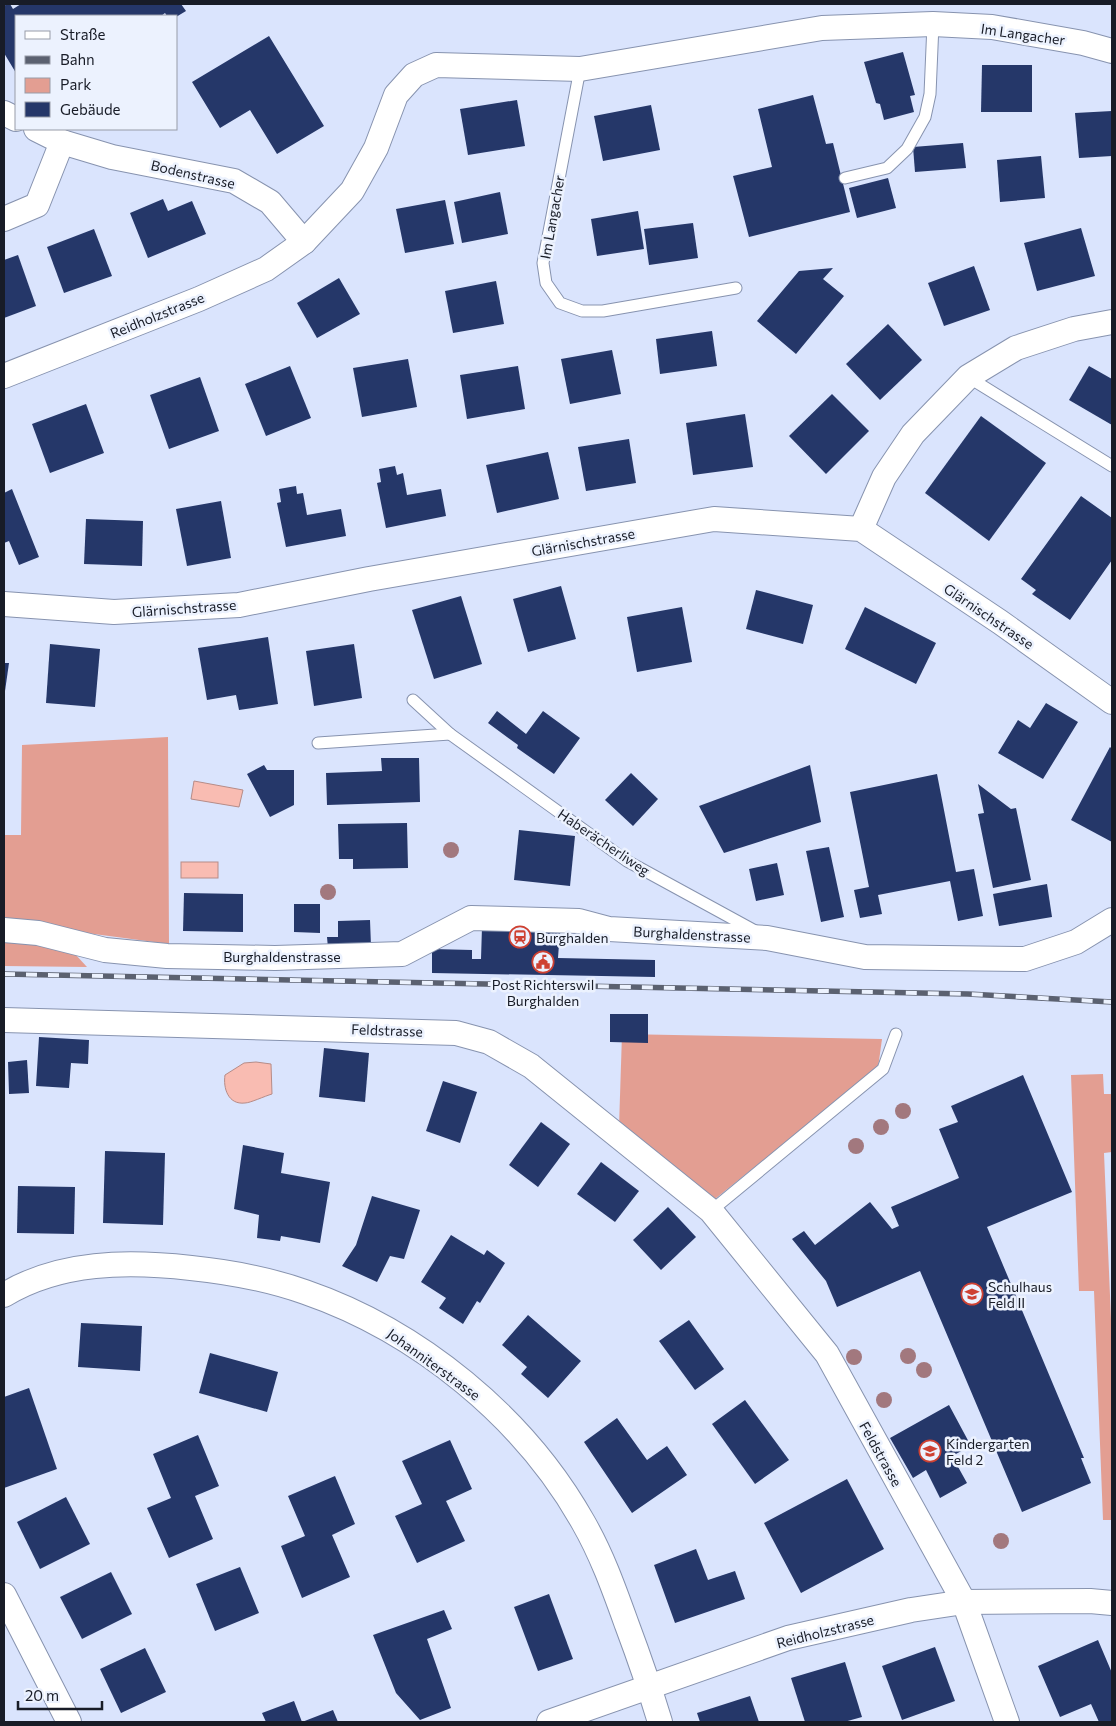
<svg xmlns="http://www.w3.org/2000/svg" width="1116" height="1726" viewBox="0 0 1116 1726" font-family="Commissioner,sans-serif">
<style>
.green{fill:#e39e92}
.water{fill:#f9bcb2;stroke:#b68c88}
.building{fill:#253769}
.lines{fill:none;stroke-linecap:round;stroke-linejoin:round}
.lane-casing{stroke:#8793af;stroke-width:13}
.street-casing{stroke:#8793af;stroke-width:26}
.lane{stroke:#fff;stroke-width:11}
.street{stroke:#fff;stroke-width:24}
.rail-casing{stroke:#5b6170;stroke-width:5.5}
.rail{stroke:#ecf2fe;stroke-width:4;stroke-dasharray:11;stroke-linecap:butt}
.tree{fill:#a2787e}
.labels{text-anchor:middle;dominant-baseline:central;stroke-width:5;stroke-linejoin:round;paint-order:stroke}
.street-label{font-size:14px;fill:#181c27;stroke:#ecf2fe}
.poi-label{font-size:14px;fill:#181c27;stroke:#ecf2fe;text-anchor:start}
</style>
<rect width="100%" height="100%" fill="#dae4fd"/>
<g class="green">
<path d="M168,737L169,944L4,922V835H21L22,745Z"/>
<path d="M4,939L23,941L75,954L87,967L4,966Z"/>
<path d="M622,1034L882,1039L878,1068L710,1203L619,1127Z"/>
<path d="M1103,1074L1104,1094H1112V1152L1104,1153L1112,1343V1520H1103L1094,1291H1079L1071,1075Z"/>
</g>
<g class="water">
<path d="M194,781L243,790L239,807L191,799Z"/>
<rect x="181" y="862" width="37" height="16"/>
<path d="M256,1062L271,1064L272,1094C265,1096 250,1103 245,1103C228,1105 223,1088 225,1075L244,1063Z"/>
</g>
<g class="building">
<path d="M7,4H10L13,9L21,4H181L186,11L176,17L167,16L165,13L161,16H16V73L4,53V6Z"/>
<path d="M269,36L324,126L277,154L250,110L220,128L192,82Z"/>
<path d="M903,52L915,95L910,96L914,112L884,120L880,104L876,103L864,62Z"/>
<path d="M982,65H1032V112H981Z"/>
<path d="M813,95L826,144L833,143L850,212L749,237L733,176L772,167L758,109Z"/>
<path d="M517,100L525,146L468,155L460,109Z"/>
<path d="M651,105L660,150L603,161L594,116Z"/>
<path d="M1112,111V156L1079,158L1075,113Z"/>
<path d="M963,143L966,168L915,172L913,147Z"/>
<path d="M1041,156L1045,198L1000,202L997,160Z"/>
<path d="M888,178L896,208L857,218L849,188Z"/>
<path d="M500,192L508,234L462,243L454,202Z"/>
<path d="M163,199L168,211L192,201L206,234L148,258L130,213Z"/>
<path d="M445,200L454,244L405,253L396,209Z"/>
<path d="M638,211L644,249L597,256L591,219Z"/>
<path d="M693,223L698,258L649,265L644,229Z"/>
<path d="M1081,228L1095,276L1037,291L1024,243Z"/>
<path d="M94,229L112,276L64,293L47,247Z"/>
<path d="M18,255L36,306L4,318V260Z"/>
<path d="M974,266L990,310L944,326L928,283Z"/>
<path d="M833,268L823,279L844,296L796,354L757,321L799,271Z"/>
<path d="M339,278L360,314L317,338L297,303Z"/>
<path d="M496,281L504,324L453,333L445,291Z"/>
<path d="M888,324L922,360L880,400L846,364Z"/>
<path d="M712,331L717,366L660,374L656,339Z"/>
<path d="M612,350L621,394L570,404L561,359Z"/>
<path d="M408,359L417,407L362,417L353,368Z"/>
<path d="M290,366L311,418L266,436L245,384Z"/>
<path d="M518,366L525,409L467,419L460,375Z"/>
<path d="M1089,366L1112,379V425L1069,400Z"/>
<path d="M200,377L219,431L169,449L150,395Z"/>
<path d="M832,394L869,431L826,474L789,436Z"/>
<path d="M86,404L104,453L50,473L32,424Z"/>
<path d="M745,414L753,467L693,475L686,423Z"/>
<path d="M981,416L1046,463L989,541L925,493Z"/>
<path d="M629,439L636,483L586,491L578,447Z"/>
<path d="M548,452L559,499L497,513L486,465Z"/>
<path d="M395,466L397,475L403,473L407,495L441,489L446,516L386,528L377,483L381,482L379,469Z"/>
<path d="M296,486L297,494L303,493L307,515L341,509L346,536L286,547L277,503L281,502L279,489Z"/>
<path d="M12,489L39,557L19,565L9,541L4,543V493Z"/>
<path d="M1081,496L1112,518V560L1070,620L1032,594L1036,590L1021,579Z"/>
<path d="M221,501L231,558L187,566L176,509Z"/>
<path d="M86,519L143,521L142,566L84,564Z"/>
<path d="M561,586L576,639L528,652L513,599Z"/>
<path d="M756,590L813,605L803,644L746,629Z"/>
<path d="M461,596L482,664L434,679L412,610Z"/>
<path d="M682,607L692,662L637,672L627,617Z"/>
<path d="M865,607L936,643L916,684L845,649Z"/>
<path d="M268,637L278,704L239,710L236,695L207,700L198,648Z"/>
<path d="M50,644L100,649L95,707L46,703Z"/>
<path d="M354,644L362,698L314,706L306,651Z"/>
<path d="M4,663H9L5,691H4Z"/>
<path d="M1046,703L1078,722L1043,779L998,753L1018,720L1030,728Z"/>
<path d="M497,711L526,734L543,711L580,738L554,774L517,748L518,745L488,723Z"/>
<path d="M1110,747L1112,749V842L1071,820Z"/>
<path d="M381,758H419L420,802L327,805L326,773L382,771Z"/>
<path d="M264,765L267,770H294V805L270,817L247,774Z"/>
<path d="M810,765L821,822L724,853L699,806Z"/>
<path d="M631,773L658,799L633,826L605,800Z"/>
<path d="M937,774L956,872L974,869L983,916L958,921L950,881L878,895L882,914L860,918L854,890L869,887L850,792Z"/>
<path d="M978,784L1011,809L1016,808L1031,880L993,888L978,814L984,813Z"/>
<path d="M407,823L408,868L353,869V859H339L338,824Z"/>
<path d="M519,830L575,836L570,886L514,880Z"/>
<path d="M829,847L844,917L821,922L806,851Z"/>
<path d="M777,863L784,895L756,901L749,869Z"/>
<path d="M1047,884L1052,917L999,926L993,894Z"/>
<path d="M184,893L243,894V932L183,931Z"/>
<path d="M294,904H320V933L294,932Z"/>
<path d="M370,920L371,946L328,948L327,937H338V921Z"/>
<path d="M482,927L560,930L558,958L655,960V977L432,973V949L472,950V959H481Z"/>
<path d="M610,1014H648V1043L610,1042Z"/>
<path d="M39,1037L89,1040L88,1064L71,1063L69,1088L36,1086Z"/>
<path d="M324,1048L369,1053L365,1102L319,1097Z"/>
<path d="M27,1060L29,1093L9,1094L8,1062Z"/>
<path d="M1023,1075L1072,1192L987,1227L1084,1458H1081L1091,1483L1022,1512L920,1271L837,1307L826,1281L792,1239L804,1231L815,1245L870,1202L892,1229L899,1226L891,1207L959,1178L939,1129L958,1122L951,1106Z"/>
<path d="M443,1081L477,1092L460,1143L426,1131Z"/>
<path d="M541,1122L570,1144L538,1187L509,1165Z"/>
<path d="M243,1145L284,1153L281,1173L330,1182L320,1243L281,1236L280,1241L257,1238L259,1215L234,1209Z"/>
<path d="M105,1151L165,1153L163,1225L103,1223Z"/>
<path d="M601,1162L639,1191L615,1222L577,1194Z"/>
<path d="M18,1186L75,1187L74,1234L17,1233Z"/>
<path d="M372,1196L420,1210L404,1259L390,1256L377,1282L342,1266L356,1245Z"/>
<path d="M668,1207L696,1237L661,1270L633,1240Z"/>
<path d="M451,1235L484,1255L487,1250L505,1263L480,1303L477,1301L463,1324L439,1308L446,1298L421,1282Z"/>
<path d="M528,1315L581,1361L548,1398L521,1374L527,1367L502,1345Z"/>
<path d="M689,1320L724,1369L695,1390L659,1341Z"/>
<path d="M81,1323L142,1326L140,1371L78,1367Z"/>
<path d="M210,1353L278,1372L267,1412L199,1393Z"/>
<path d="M29,1388L57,1469L4,1488V1397Z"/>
<path d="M745,1400L789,1460L755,1484L712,1424Z"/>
<path d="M949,1405L971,1446L952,1456L967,1483L940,1498L926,1470L913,1478L890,1438Z"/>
<path d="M617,1418L647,1460L667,1446L687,1475L632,1513L584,1442Z"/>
<path d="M198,1435L219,1486L195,1496L213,1539L169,1558L147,1508L171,1498L153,1454Z"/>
<path d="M450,1440L472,1489L446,1501L465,1541L417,1563L395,1516L422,1504L402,1461Z"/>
<path d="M335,1476L355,1524L332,1535L350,1577L302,1598L281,1546L305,1536L288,1496Z"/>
<path d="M847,1479L884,1549L801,1593L764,1523Z"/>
<path d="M66,1497L90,1544L40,1569L17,1522Z"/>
<path d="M696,1549L708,1580L735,1571L745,1599L675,1623L654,1565Z"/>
<path d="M240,1567L259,1613L215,1631L196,1584Z"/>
<path d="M111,1572L132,1614L82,1639L60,1597Z"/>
<path d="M549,1594L573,1659L538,1671L514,1607Z"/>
<path d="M444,1610L452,1629L427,1639L451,1708L420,1720L396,1693L373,1635Z"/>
<path d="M1098,1640L1112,1673V1722H1099L1091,1704L1060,1717L1038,1666Z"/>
<path d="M935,1647L955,1701L902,1720L882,1666Z"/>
<path d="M145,1648L166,1692L121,1713L100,1669Z"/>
<path d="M845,1662L862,1717L844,1722H805L791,1678Z"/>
<path d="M750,1696L759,1722H700L697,1713Z"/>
<path d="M294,1701L302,1722L333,1710L338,1722H266L262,1713Z"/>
</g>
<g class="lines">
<g class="lane-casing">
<g id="lane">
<path d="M580,69L543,263L546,283L560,303L582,311H603L736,288"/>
<path d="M845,178L887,168L907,149L925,117L930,94L933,24"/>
<path d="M968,377L1112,466"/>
<path d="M413,700L450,734L627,861L757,932"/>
<path d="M318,743L450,734"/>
<path d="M711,1211L883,1069L896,1034"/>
</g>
</g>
<g class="street-casing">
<g id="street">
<path d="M4,113L16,119"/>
<path d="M36,129L62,142L112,157L234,181L270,202L304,242"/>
<path d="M4,219L37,205L62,142"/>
<path d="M4,376L199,299L266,269L304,242L352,191L376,148L396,95L414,75L436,65L580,69L822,28L933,24L992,27L1083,43L1112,51"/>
<path d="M861,529L884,477L913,434L968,377L1016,348L1074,329L1112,322"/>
<path d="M4,604L114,612L239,605L369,579L714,519L861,529L1000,622L1112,702"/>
<path d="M4,930L38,933L105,950L167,956L275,958L402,954L471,918L579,921L609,929L767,938L865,957L1025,959L1076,942L1112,920"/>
<path d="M4,1020L456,1033L489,1042L531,1066L711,1211L827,1354L964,1602L1007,1722"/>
<path d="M4,1295C60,1261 128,1261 191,1268C230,1272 268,1279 305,1292C418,1331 524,1417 583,1522C602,1555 614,1589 627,1625C639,1657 650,1689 660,1722"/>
<path d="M4,1595L69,1722"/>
<path d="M549,1722L788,1638L911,1610L964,1602L1090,1601L1112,1603"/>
</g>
</g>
<use href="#lane" class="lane"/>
<use href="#street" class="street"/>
<g class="rail-casing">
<path id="rail" d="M4,974L968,994L1112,1002"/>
</g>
<use href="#rail" class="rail"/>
</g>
<g class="tree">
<circle cx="451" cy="850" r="8"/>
<circle cx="328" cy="892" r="8"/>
<circle cx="903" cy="1111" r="8"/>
<circle cx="881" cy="1127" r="8"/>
<circle cx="856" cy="1146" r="8"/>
<circle cx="908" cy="1356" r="8"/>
<circle cx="854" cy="1357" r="8"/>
<circle cx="924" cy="1370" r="8"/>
<circle cx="884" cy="1400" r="8"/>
<circle cx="1001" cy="1541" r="8"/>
</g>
<defs>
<g id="station-ring" transform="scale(1.125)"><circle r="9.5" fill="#ecf2fe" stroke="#ce4132" stroke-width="1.5"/><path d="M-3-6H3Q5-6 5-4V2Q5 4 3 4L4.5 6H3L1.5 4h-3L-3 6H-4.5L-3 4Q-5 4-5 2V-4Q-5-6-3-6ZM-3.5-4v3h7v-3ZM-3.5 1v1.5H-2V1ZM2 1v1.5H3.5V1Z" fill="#ce4132"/></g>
<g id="civic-ring" transform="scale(1.125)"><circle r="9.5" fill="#ecf2fe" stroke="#ce4132" stroke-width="1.5"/><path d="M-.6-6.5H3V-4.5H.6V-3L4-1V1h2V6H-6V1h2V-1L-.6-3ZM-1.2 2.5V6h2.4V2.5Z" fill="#ce4132"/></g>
<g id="school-ring" transform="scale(1.125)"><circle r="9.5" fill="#ecf2fe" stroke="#ce4132" stroke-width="1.5"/><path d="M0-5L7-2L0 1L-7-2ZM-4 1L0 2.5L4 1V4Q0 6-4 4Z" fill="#ce4132"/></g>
</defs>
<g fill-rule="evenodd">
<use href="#station-ring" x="520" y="937"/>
<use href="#civic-ring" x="543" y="962"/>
<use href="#school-ring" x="972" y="1294"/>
<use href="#school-ring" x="930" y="1451"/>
</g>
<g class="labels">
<g class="street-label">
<text transform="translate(1023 34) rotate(8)">Im Langacher</text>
<text transform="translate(193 174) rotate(13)">Bodenstrasse</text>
<text transform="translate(552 217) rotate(-80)">Im Langacher</text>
<text transform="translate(157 315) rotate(-22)">Reidholzstrasse</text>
<text transform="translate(583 542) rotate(-10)">Glärnischstrasse</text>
<text transform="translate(184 608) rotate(-4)">Glärnischstrasse</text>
<text transform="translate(989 616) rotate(34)">Glärnischstrasse</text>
<text transform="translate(604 842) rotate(34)">Haberächerliweg</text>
<text transform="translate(692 934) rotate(3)">Burghaldenstrasse</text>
<text x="282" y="956">Burghaldenstrasse</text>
<text transform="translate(387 1030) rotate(2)">Feldstrasse</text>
<text transform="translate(434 1364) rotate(36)">Johanniterstrasse</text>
<text transform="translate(881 1454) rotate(61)">Feldstrasse</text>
<text transform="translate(825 1631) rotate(-14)">Reidholzstrasse</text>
</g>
<g class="poi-label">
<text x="536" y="937">Burghalden</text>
<text x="543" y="984" text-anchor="middle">Post Richterswil<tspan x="543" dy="16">Burghalden</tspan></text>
<text x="988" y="1286">Schulhaus<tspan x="988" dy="16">Feld II</tspan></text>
<text x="946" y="1443">Kindergarten<tspan x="946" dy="16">Feld 2</tspan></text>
</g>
</g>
<rect width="1116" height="1726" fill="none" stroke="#181c27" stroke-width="10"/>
<rect x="15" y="15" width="162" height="115" fill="#ecf2fe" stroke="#979ca8"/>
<rect x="25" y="31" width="25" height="8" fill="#ffffff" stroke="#979ca8"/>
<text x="60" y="40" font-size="15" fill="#181c27">Straße</text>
<rect x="25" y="56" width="25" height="8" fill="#5b6170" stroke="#979ca8"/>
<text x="60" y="65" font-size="15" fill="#181c27">Bahn</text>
<rect x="25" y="78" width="25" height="15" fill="#e39e92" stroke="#979ca8"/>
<text x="60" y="90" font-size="15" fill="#181c27">Park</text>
<rect x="25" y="102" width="25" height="15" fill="#253769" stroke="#979ca8"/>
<text x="60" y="115" font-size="15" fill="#181c27">Gebäude</text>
<path d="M18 1701v8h84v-8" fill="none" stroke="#181c27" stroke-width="2.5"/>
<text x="25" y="1701" font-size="15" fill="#181c27" stroke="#ecf2fe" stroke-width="4" paint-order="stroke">20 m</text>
</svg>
